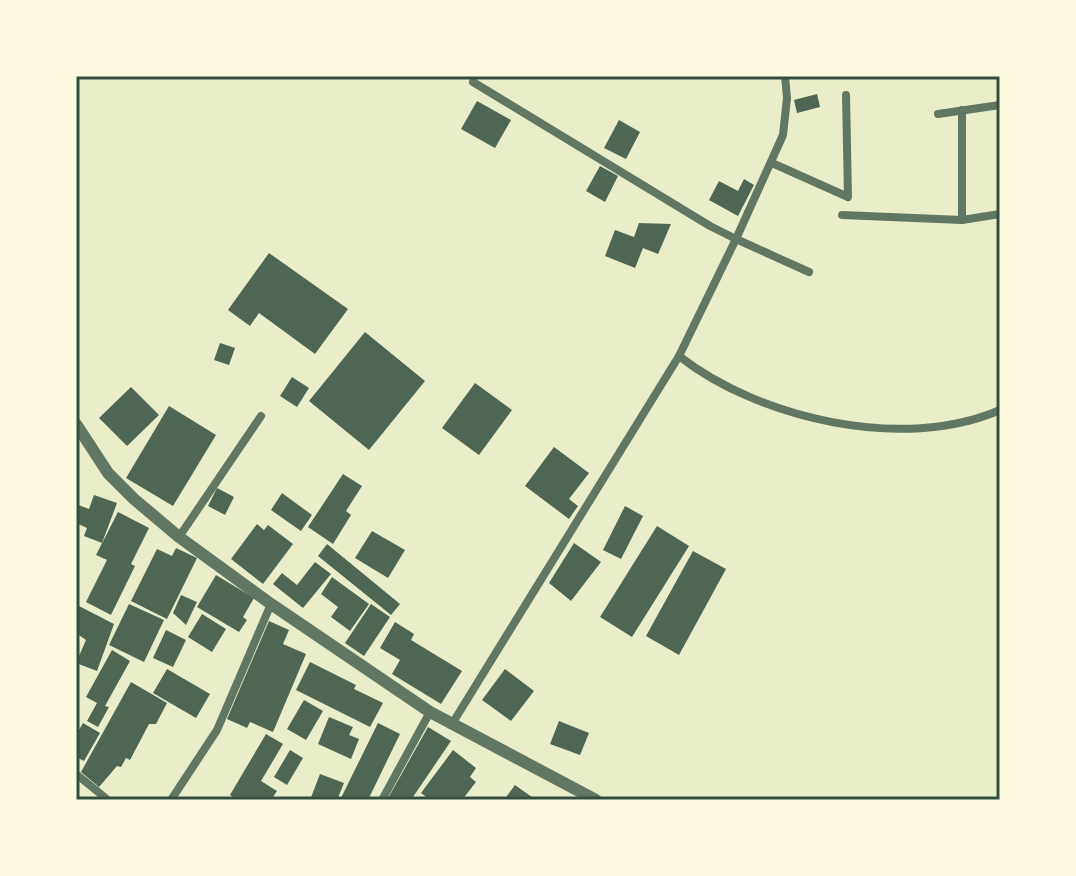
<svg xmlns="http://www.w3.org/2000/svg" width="1076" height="876" viewBox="0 0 1076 876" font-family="'Exo 2',sans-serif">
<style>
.building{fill:#4f6655}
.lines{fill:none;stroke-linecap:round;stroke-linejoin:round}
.minor{stroke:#617663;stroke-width:8}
.tertiary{stroke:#617663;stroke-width:12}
.neatline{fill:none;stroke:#344e41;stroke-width:3}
</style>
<rect width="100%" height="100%" fill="#e9edc9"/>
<g class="building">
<path d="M817,94L820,107L797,113L794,100Z"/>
<path d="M477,101L511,120L495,148L461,129Z"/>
<path d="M619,120L640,132L626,159L604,148Z"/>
<path d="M600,166L618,176L605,202L586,191Z"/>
<path d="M744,179L754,185L738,216L709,200L719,181L738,191Z"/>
<path d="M639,223L671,224L658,254L643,248L635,268L605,256L615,230L634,237Z"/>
<path d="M269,253L348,309L315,354L259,313L250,326L228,310Z"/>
<path d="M365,332L425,381L369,450L309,401Z"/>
<path d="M220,343L235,348L229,365L214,360Z"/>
<path d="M292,377L309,388L297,407L280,396Z"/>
<path d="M475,383L512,410L479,455L442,428Z"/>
<path d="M131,387L159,415L127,446L99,418Z"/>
<path d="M169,406L216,435L173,506L126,478Z"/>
<path d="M554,447L589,473L569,499L578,506L569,519L525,486Z"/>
<path d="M343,474L362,486L346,511L351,515L333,544L308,527Z"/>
<path d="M217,488L234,497L225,515L208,506Z"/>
<path d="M282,493L312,515L301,531L271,510Z"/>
<path d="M94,495L117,503L102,543L84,536L87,528L76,523V504L89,509Z"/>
<path d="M625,506L643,516L621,559L603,550Z"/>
<path d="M118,512L149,528L131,564L135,566L111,615L86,602L107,560L96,555Z"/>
<path d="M257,524L264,530L268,525L293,544L263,584L231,559Z"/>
<path d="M657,526L689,546L632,637L600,617Z"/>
<path d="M372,531L405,550L388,578L355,558Z"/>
<path d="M574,543L601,562L571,601L549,583Z"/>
<path d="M327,544L400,604L391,615L318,556Z"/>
<path d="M176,548L197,558L167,619L131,601L157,549L172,556Z"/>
<path d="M693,551L726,569L679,655L646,636Z"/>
<path d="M315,562L331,574L303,608L273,584L282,573L297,585Z"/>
<path d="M216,575L254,598L243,617L247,620L239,632L197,607Z"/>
<path d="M332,577L369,604L350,631L331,617L338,607L321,594Z"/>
<path d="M181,595L197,602L186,625L173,613Z"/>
<path d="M129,604L164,620L144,662L109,645Z"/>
<path d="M371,604L390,617L364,656L345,643Z"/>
<path d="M77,605L114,624L97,671L76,663L86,640L76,633Z"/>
<path d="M202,614L226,629L212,652L188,637Z"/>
<path d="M269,621L289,630L283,644L306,654L273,732L250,722L247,728L227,719Z"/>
<path d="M395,622L414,634L411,640L462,671L441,704L392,674L400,660L380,648Z"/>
<path d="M166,630L186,640L173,667L153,658Z"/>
<path d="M112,650L130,661L105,706L109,707L98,727L87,721L97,703L86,697Z"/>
<path d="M310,662L356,685L354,689L383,703L370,727L296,690Z"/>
<path d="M167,669L210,694L196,718L153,693Z"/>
<path d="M505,669L534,691L511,721L482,700Z"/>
<path d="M131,682L167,703L156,724H149L130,760L126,758L121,767L117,766L99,787L81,772Z"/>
<path d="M304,700L323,711L306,740L287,729Z"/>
<path d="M329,717L353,727L349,735L359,739L351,759L318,744Z"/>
<path d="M559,721L589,733L580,755L550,744Z"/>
<path d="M83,723L100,733L84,761L76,757V735Z"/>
<path d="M378,723L400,734L368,800H340Z"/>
<path d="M428,727L451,741L411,800H387Z"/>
<path d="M266,734L283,744L261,781L277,791L271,800H238L230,795Z"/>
<path d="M290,750L303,758L287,785L274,777Z"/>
<path d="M453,750L476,768L470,777L476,782L462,800H430L421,793Z"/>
<path d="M320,774L344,783L337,800H310Z"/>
<path d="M515,785L536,800H504Z"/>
</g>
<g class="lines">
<g class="minor">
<path d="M785,76L787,98L783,135L736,239L809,272"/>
<path d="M962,110V220"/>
<path d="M938,114L1000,105"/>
<path d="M772,163L848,197L846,95"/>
<path d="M842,215L962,220L1000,214"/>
<path d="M679,356C759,419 904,452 1000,410"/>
<path d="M179,537L261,416"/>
<path d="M452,724L679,356L736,239L710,226L473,82"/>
<path d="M76,774L108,800"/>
<path d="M171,800L217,730L271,604"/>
<path d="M382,800L430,712"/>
</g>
<path class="tertiary" d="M76,424L108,473L134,499L179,537L271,604L430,712L596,800"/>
</g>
<rect width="1076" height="876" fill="none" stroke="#fefae0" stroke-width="156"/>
<rect x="78" y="78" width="920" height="720" class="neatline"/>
</svg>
